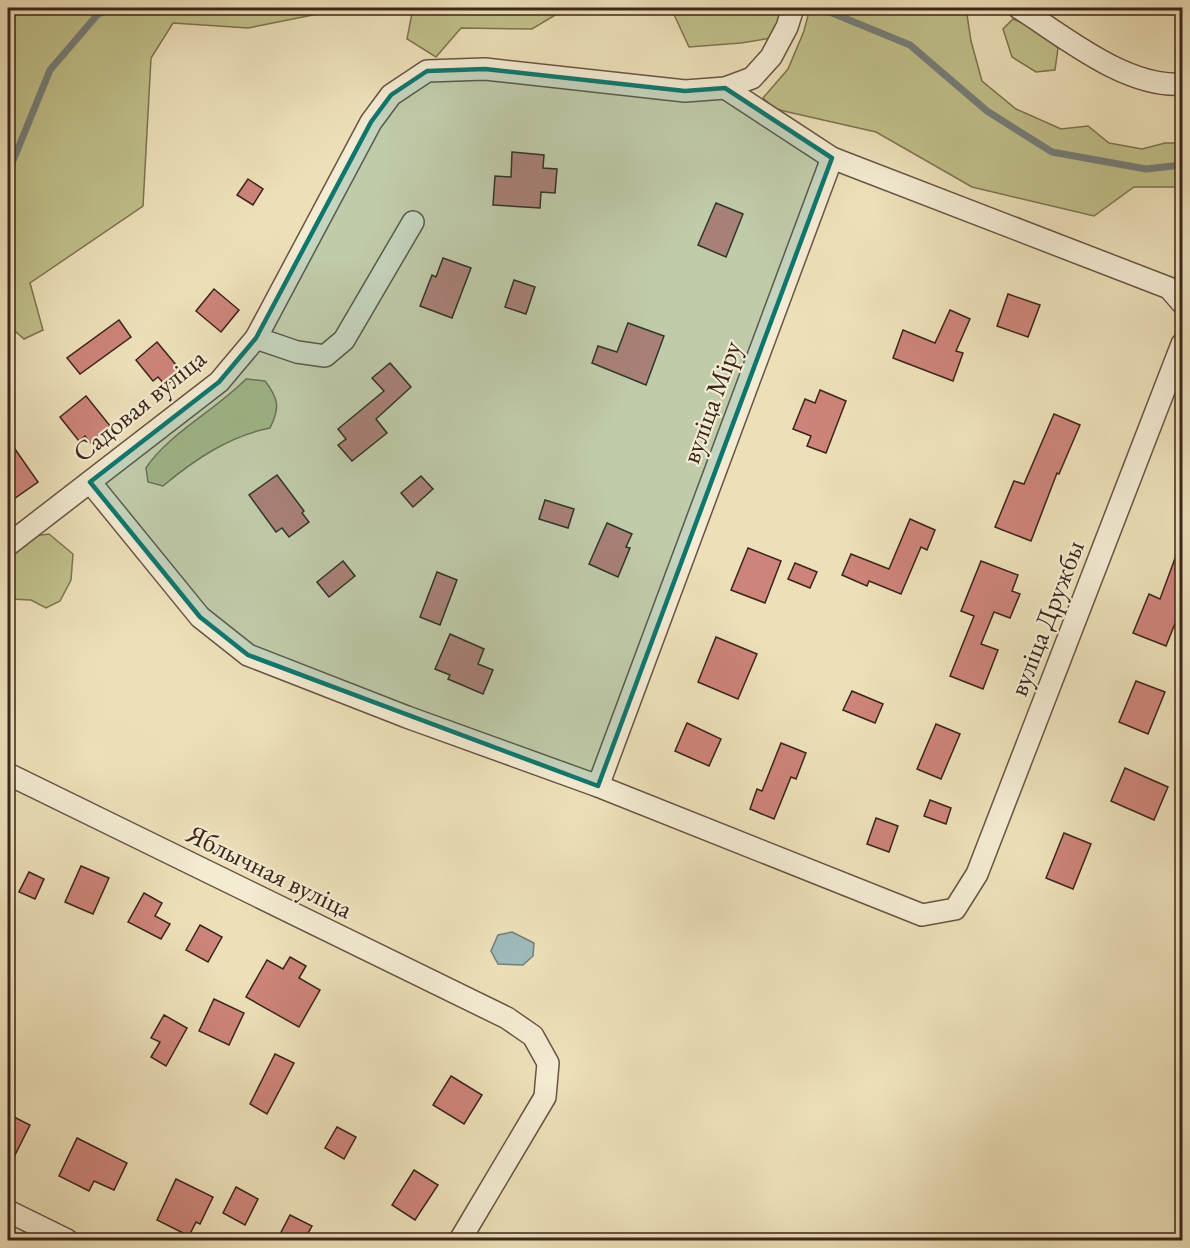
<svg xmlns="http://www.w3.org/2000/svg" width="1190" height="1248" viewBox="0 0 1190 1248" font-family="'EB Garamond',serif">
<style>
.green{fill:#c0c08a;stroke:#7e7252;stroke-width:1.5}
.water{fill:#9dbaba;stroke:#767e7a;stroke-width:1.5}
.lines{fill:none;stroke-linecap:round;stroke-linejoin:round}
.stream{stroke:#767e7a;stroke-width:7}
.building{fill:#cd847a;stroke:#3b251a;stroke-width:1.5}
.minor-casing{stroke:#685442;stroke-width:24}
.minor{stroke:#f3ebd2;stroke-width:21}
.marked{fill:#0f766e;fill-opacity:0.2;stroke:#0f766e;stroke-width:4.5;stroke-linejoin:round}
.labels{text-anchor:middle;dominant-baseline:central;stroke-width:4.5;stroke-linejoin:round;paint-order:stroke}
.street-label{font-size:27px;fill:#3b251a;stroke:#f3ebd2}
</style>
<rect width="100%" height="100%" fill="#ede0b9"/>
<filter id="stains"><feTurbulence type="fractalNoise" baseFrequency=".00333" numOctaves="4"/><feColorMatrix values="0 0 0 0 .2 0 0 0 0 .09 0 0 0 0 .02 0 0 0 .5 -.17"/></filter>
<radialGradient id="worn" r=".72"><stop offset=".6" stop-color="#630" stop-opacity="0"/><stop offset="1" stop-color="#630" stop-opacity=".3"/></radialGradient>
<g class="green">
<path d="M8,8H348L248,28L173,23L151,58L143,206L30,283L43,330L24,339L8,325Z"/>
<path d="M413,8H567L532,29L461,28L436,57L407,39Z"/>
<path d="M671,8H781L780,19L771,38L741,43L689,47Z"/>
<path d="M810,8H966L971,41L982,81L1016,109L1061,129L1088,126L1109,143L1142,149L1165,143H1182V190L1179,187H1134L1094,216L972,187L876,132L775,109L763,98L788,69L804,31Z"/>
<path d="M1013,19L1032,27L1058,48L1055,70L1036,72L1012,57L1003,29Z"/>
<path d="M246,379L265,381C279,399 280,408 270,428C229,436 194,460 163,486L148,482L146,468C167,435 217,409 246,379Z"/>
<path d="M49,534L73,554L71,580L60,601L46,608L31,600L10,599L8,601V553L26,537Z"/>
</g>
<path class="water" d="M512,932L534,943L533,956L523,965L498,964L491,951L498,935Z"/>
<g class="lines">
<g class="stream">
<path d="M813,8H820L910,45L987,111L1052,152L1146,169L1182,165"/>
<path d="M8,173L50,70L98,14L115,8"/>
</g>
</g>
<g class="building">
<path d="M512,152L544,155L543,168L557,169L555,193L541,192L540,208L493,205L495,176L511,177Z"/>
<path d="M248,179L263,189L253,205L237,195Z"/>
<path d="M716,203L743,214L726,257L698,245Z"/>
<path d="M443,258L471,268L452,318L420,306L432,275L436,277Z"/>
<path d="M514,280L535,287L526,314L505,307Z"/>
<path d="M214,289L239,310L221,332L196,311Z"/>
<path d="M1008,294L1040,305L1028,337L997,326Z"/>
<path d="M950,310L970,319L956,351L963,353L953,381L893,358L903,330L935,343Z"/>
<path d="M119,320L131,337L80,374L67,358Z"/>
<path d="M628,323L664,336L646,385L592,363L598,346L617,352Z"/>
<path d="M157,342L182,372L166,386L158,377L153,381L136,360Z"/>
<path d="M390,363L411,387L376,419L387,433L352,461L338,445L346,439L338,429L384,391L372,378Z"/>
<path d="M820,390L846,401L826,453L807,446L811,436L793,429L805,399L815,403Z"/>
<path d="M86,396L111,427L90,443L85,436L79,441L60,417Z"/>
<path d="M1054,414L1080,425L1059,474L1057,473L1031,541L995,527L1014,481L1024,484Z"/>
<path d="M8,439L38,482L8,503Z"/>
<path d="M277,475L304,511L302,513L309,522L289,537L282,528L276,532L249,495Z"/>
<path d="M421,476L433,489L413,507L401,493Z"/>
<path d="M545,500L574,509L568,528L539,519Z"/>
<path d="M910,519L935,530L927,550L921,547L901,594L869,581L867,586L842,575L851,554L889,569Z"/>
<path d="M607,523L632,534L626,547L630,548L618,577L589,564Z"/>
<path d="M1181,542L1182,543V606L1166,646L1133,633L1149,594L1160,599Z"/>
<path d="M748,548L781,561L765,603L731,590Z"/>
<path d="M343,561L355,576L329,597L317,582Z"/>
<path d="M981,561L1018,575L1012,591L1020,594L1010,618L994,612L981,644L998,650L983,689L950,676L974,616L961,611Z"/>
<path d="M795,563L817,572L810,588L788,579Z"/>
<path d="M437,572L457,580L440,625L420,617Z"/>
<path d="M450,634L484,649L478,664L493,670L483,694L448,679L450,675L435,669Z"/>
<path d="M716,637L757,654L738,699L698,682Z"/>
<path d="M1136,681L1165,692L1148,734L1119,722Z"/>
<path d="M852,691L883,704L875,723L843,710Z"/>
<path d="M687,723L721,739L709,766L675,751Z"/>
<path d="M936,724L960,734L941,779L917,769Z"/>
<path d="M781,743L806,753L796,779L791,777L774,819L750,809L757,789L762,791Z"/>
<path d="M1125,768L1168,787L1154,820L1111,801Z"/>
<path d="M930,800L951,808L946,824L924,816Z"/>
<path d="M876,818L898,826L889,852L867,844Z"/>
<path d="M1064,833L1091,844L1073,889L1046,878Z"/>
<path d="M81,866L109,878L93,914L65,902Z"/>
<path d="M29,872L44,879L35,899L19,892Z"/>
<path d="M144,893L162,903L155,916L170,924L161,939L128,922Z"/>
<path d="M200,925L222,937L208,962L186,950Z"/>
<path d="M290,957L306,966L299,978L320,990L299,1027L246,997L267,960L283,969Z"/>
<path d="M214,999L244,1013L229,1045L199,1031Z"/>
<path d="M164,1015L187,1028L166,1066L151,1057L160,1042L151,1038Z"/>
<path d="M275,1054L294,1063L267,1114L250,1104Z"/>
<path d="M451,1076L482,1095L464,1124L433,1105Z"/>
<path d="M8,1114L30,1125L8,1169Z"/>
<path d="M337,1127L356,1137L344,1159L325,1148Z"/>
<path d="M77,1138L127,1163L114,1190L94,1181L89,1191L59,1176Z"/>
<path d="M414,1170L438,1185L415,1220L392,1205Z"/>
<path d="M176,1179L213,1197L200,1224L196,1222L189,1236L157,1220Z"/>
<path d="M236,1187L258,1199L245,1225L223,1213Z"/>
<path d="M290,1215L312,1226L304,1240H277Z"/>
</g>
<g class="lines">
<g class="minor-casing">
<g id="minor">
<path d="M1019,8C1065,37 1126,88 1182,84"/>
<path d="M832,158L1169,288L1182,303"/>
<path d="M256,338L297,352L325,356L344,340L413,222"/>
<path d="M90,482L200,617L248,655L407,717L598,786L922,915L955,909L977,874L1182,344"/>
<path d="M8,545L219,382L256,338L371,122L391,95L427,71L485,69L685,91L725,88L752,78L771,57L787,27L793,8"/>
<path d="M8,774L507,1018L533,1036L548,1063L545,1097L460,1240"/>
<path d="M598,786L832,158L725,88"/>
<path d="M8,1211L67,1240"/>
</g>
</g>
<use href="#minor" class="minor"/>
</g>
<path class="marked" d="M485,69L685,91L725,88L832,158L598,786L248,655L200,617L90,482L219,382L256,338L371,122L391,95L427,71Z"/>
<g class="labels">
<g class="street-label">
<text transform="translate(711 402) rotate(-70)">вуліца Міру</text>
<text transform="translate(139 405) rotate(-39)">Садовая вуліца</text>
<text transform="translate(1046 618) rotate(-69)">вуліца Дружбы</text>
<text transform="translate(270 871) rotate(26)">Яблычная вуліца</text>
</g>
</g>
<rect width="1190" height="1248" fill="none" stroke="#ede0b9" stroke-width="30"/>
<rect x="9" y="9" width="1172" height="1230" fill="none" stroke="#3b251a" stroke-width="3"/>
<rect x="15" y="15" width="1160" height="1218" fill="none" stroke="#3b251a" stroke-width="1.5"/>
<rect width="100%" height="100%" filter="url(#stains)"/>
<rect width="100%" height="100%" fill="url(#worn)"/>
</svg>
